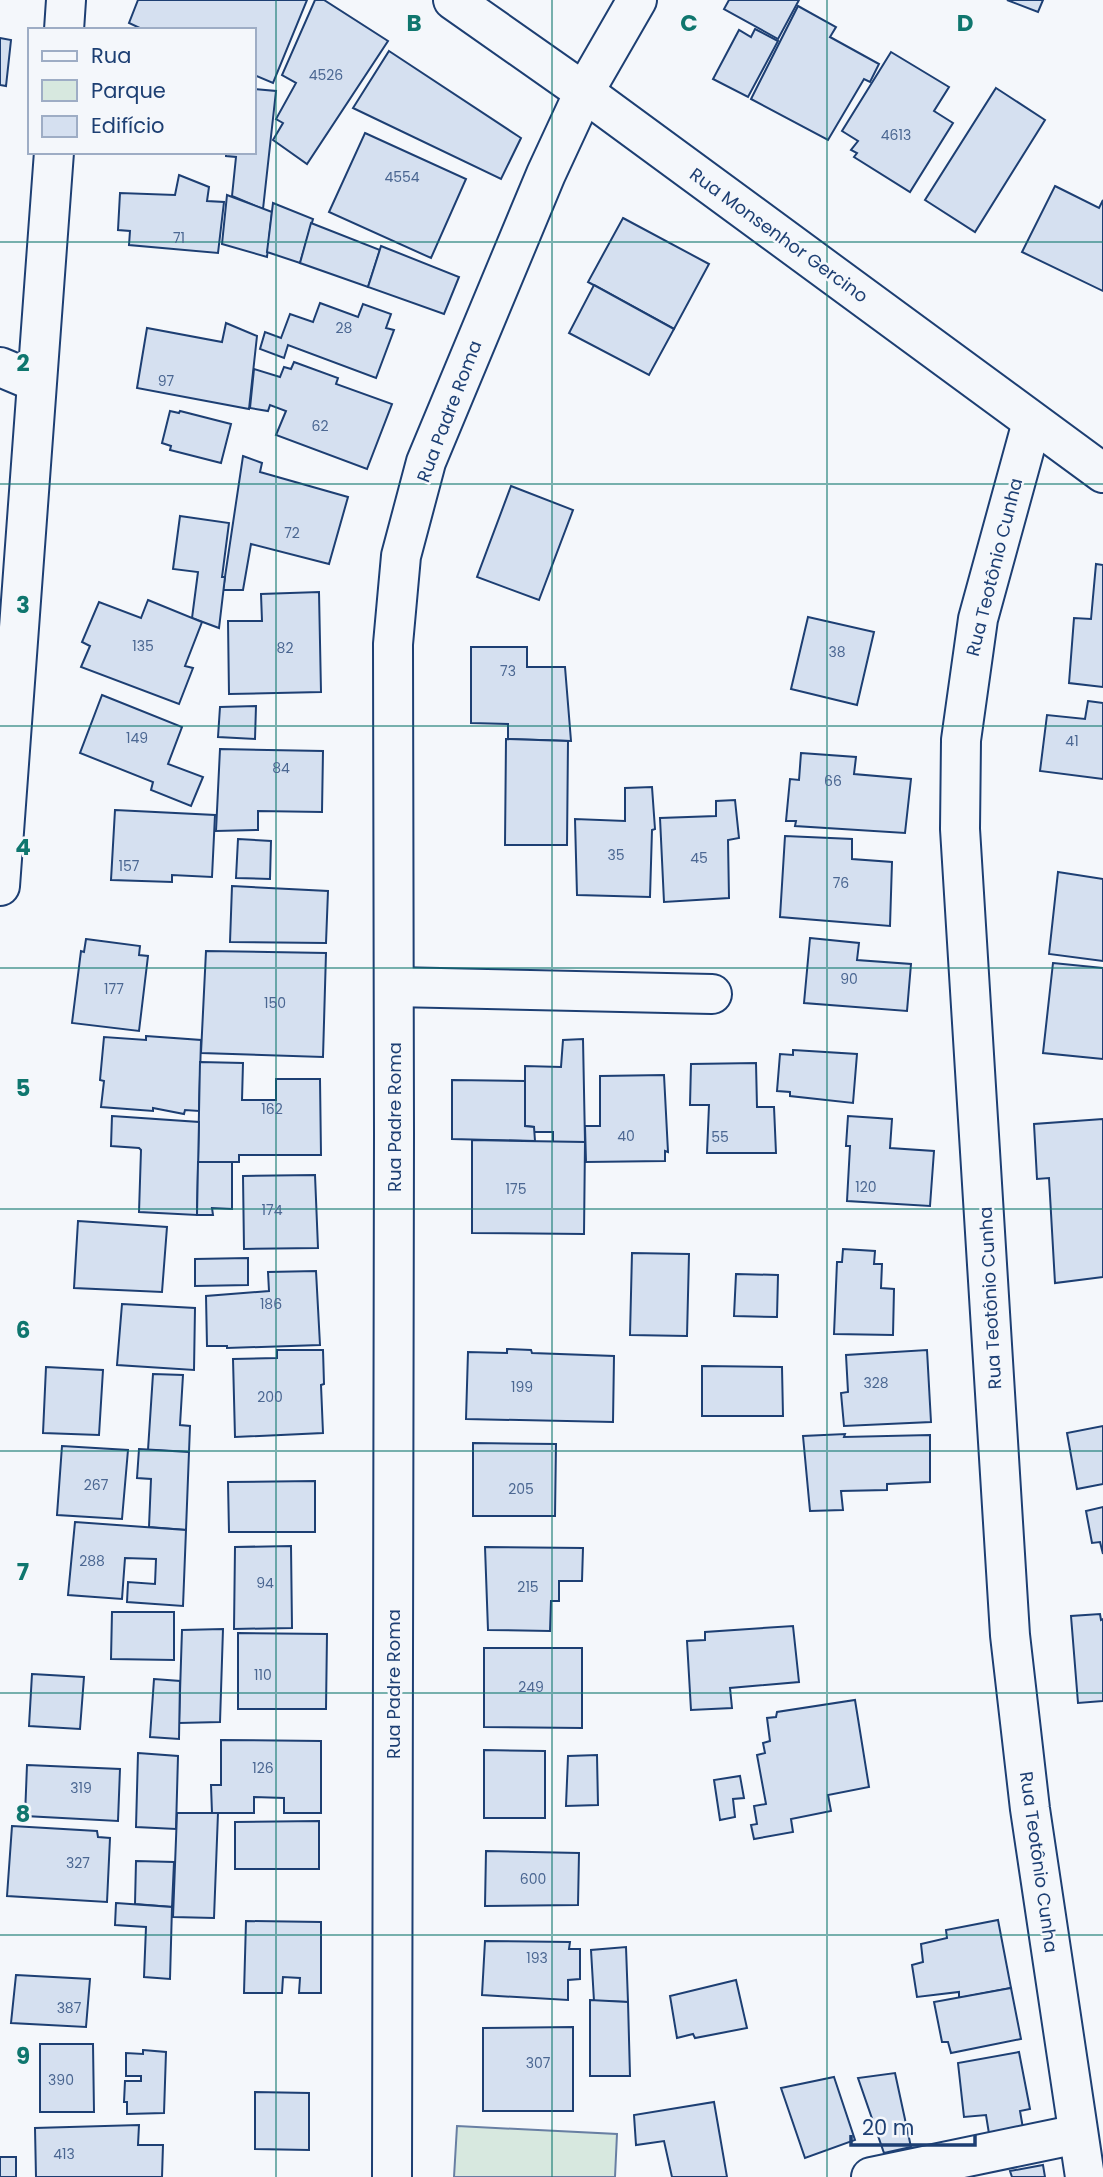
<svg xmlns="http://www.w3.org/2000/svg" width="1103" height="2177" viewBox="0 0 1103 2177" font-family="Poppins,sans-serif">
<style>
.green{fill:#d7e8df;stroke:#687fa3;stroke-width:2}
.building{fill:#d5e0f0;stroke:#1d3f73;stroke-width:2}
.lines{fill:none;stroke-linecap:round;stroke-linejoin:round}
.minor-casing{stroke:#1d3f73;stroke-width:42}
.major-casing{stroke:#1d3f73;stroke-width:42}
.minor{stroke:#f4f7fb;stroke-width:38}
.major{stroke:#f4f7fb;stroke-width:38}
.grid{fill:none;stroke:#0f766e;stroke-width:2;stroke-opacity:0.55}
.labels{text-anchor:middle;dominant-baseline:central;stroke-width:5;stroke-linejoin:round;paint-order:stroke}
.number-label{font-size:14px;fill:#4b6792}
.street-label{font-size:18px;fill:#1d3f73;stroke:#f4f7fb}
.grid-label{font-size:23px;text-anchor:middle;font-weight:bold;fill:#0f766e;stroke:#f4f7fb;stroke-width:5;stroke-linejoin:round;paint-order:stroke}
</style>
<rect width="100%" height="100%" fill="#f4f7fb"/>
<path class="green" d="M457,2126L617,2134L615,2177H454Z"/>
<g class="building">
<path d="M138,0H307L273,83L254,75V30H144L129,23Z"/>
<path d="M315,0H324L388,41L307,164L273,140L283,123L276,119L296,83L282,75Z"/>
<path d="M729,0H799L778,39L724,9Z"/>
<path d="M1007,0H1043L1038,12Z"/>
<path d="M798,6L836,27L830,37L879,64L870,82L864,79L828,140L751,99Z"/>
<path d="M755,29L778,41L748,97L713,79L739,30L751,37Z"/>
<path d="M0,38L11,40L6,86L0,85Z"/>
<path d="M389,51L521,138L501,179L353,108Z"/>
<path d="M891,52L949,87L934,111L953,123L910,192L854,157L857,153L851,150L858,141L842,131Z"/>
<path d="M996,88L1045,120L975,232L925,200Z"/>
<path d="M254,89L276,91L263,209L232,196L236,157L226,156V152H254Z"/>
<path d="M365,133L466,179L431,258L329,212Z"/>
<path d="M179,175L209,187L207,201L224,202L218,253L129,245L130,231L118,230L120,193L175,195Z"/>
<path d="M1055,186L1099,208L1103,200V291L1022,252Z"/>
<path d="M227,195L272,212L267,257L222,244Z"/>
<path d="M273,203L313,219L300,263L267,252Z"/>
<path d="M623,218L709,264L674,329L588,282Z"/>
<path d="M311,223L380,250L368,287L300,263Z"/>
<path d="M381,246L459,277L444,314L368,287Z"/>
<path d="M594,285L674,329L649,375L569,333Z"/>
<path d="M320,303L358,317L363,304L391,314L386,328L394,330L376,378L288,345L284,358L260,349L265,332L281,338L290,314L313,322Z"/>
<path d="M226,323L257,336L249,409L137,388L147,328L222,342Z"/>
<path d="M294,362L338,378L336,384L392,404L367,469L276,435L286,411L270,405L268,411L250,408L254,369L280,377L284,367L291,369Z"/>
<path d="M170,411L179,413L180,411L231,424L221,463L170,450L171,446L162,443Z"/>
<path d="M243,456L262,463L260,472L348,497L329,564L251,544L243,590H223Z"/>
<path d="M511,486L573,510L539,600L477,577Z"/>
<path d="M180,516L229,523L222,577H225L219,628L192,618L198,572L173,569Z"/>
<path d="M1096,564L1103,565V687L1069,683L1074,618L1091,619Z"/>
<path d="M319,592L321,692L229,694L228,621H262L261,594Z"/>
<path d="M148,600L202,622L185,666L193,668L179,704L81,667L90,646L82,642L99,602L141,618Z"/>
<path d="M808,617L874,632L857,705L791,689Z"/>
<path d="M471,647H527V667H565L571,741L508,739V724L471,723Z"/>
<path d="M102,695L182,727L168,764L203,777L191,806L151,790L153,782L80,753Z"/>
<path d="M1088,701L1103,703V779L1040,771L1047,715L1085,719Z"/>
<path d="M256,706L255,739L218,737L220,707Z"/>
<path d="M506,739L568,741L567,845H505Z"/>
<path d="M220,749L323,751L322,812L258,811V830L216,831Z"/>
<path d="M801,753L856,757L854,774L911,779L905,833L795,826L796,821H786L790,779L799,780Z"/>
<path d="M652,787L655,829L652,830L650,897L577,895L575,819L625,821V788Z"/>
<path d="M735,800L739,838L728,840L729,898L664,902L660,818L716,816V801Z"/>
<path d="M115,810L215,815L212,877L172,875V882L111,880Z"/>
<path d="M785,836L852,839V859L892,862L890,926L780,917Z"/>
<path d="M238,839L271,841L270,879L236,878Z"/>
<path d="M1058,872L1103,879V961L1049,954Z"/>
<path d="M232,886L328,891L326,943L230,942Z"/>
<path d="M810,938L859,943L857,960L911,964L907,1011L804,1003Z"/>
<path d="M86,939L140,946L139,955L148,956L139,1031L72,1023L81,951L84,952Z"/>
<path d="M206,951L326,953L323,1057L201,1053Z"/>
<path d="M1053,963L1103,968V1059L1043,1053Z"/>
<path d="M146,1036L201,1040L199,1111L185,1110L184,1114L153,1108V1111L101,1107L104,1081L100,1080L104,1037L146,1040Z"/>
<path d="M583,1039L585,1142H553V1132H534V1127L525,1126V1066L561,1067L563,1040Z"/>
<path d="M793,1050L857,1054L853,1103L790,1096V1092L777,1091L780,1054L793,1055Z"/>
<path d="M200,1062L243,1063L242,1100H276V1079H320L321,1155H239V1162H198Z"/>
<path d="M756,1063L757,1107H774L776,1153H707L709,1105H690L691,1064Z"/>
<path d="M664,1075L668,1152L665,1151V1161L586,1162L585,1126H600V1076Z"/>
<path d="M452,1080L525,1081V1126L534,1127L535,1141L452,1139Z"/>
<path d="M112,1116L199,1122L197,1215L139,1212L141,1150L139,1148L111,1146Z"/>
<path d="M848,1116L892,1119L890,1148L934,1151L930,1206L847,1201L850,1146H846Z"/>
<path d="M1103,1119V1277L1055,1283L1049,1178L1037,1179L1034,1124Z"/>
<path d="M472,1140L585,1142L584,1234L472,1233Z"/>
<path d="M198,1162H232V1209L212,1208L213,1215H197Z"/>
<path d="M315,1175L318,1248L244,1249L243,1176Z"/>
<path d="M78,1221L167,1227L162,1292L74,1288Z"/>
<path d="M843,1249L875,1251L874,1264H882L881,1288L894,1289L893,1335L834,1334L837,1262H842Z"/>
<path d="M632,1253L689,1254L687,1336L630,1335Z"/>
<path d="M248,1258V1285L195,1286V1259Z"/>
<path d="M316,1271L320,1345L227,1348V1346H207L206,1296L269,1291L268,1272Z"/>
<path d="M736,1274L778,1275L777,1317L734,1316Z"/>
<path d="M122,1304L195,1308L194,1370L117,1365Z"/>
<path d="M507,1349L531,1350L532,1353L614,1356L613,1422L466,1419L468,1352L507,1353Z"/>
<path d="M277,1350H323L324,1384L321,1385L323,1433L235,1437L233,1359L277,1358Z"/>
<path d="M927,1350L931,1422L844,1426L841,1393L848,1392L846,1355Z"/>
<path d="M702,1366L782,1367L783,1416H702Z"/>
<path d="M46,1367L103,1370L99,1435L43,1433Z"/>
<path d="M153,1374L183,1375L180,1425L190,1426L189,1452L148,1450Z"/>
<path d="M1103,1426V1484L1077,1489L1067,1433Z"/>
<path d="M845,1434L844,1437L930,1435V1482L887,1484V1490L841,1491L843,1510L810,1511L803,1436Z"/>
<path d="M473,1443L556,1444L555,1516H473Z"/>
<path d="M62,1446L128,1450L122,1519L57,1515Z"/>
<path d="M139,1449L189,1452L186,1530L149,1527L151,1479L137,1478Z"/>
<path d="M315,1481V1532H229L228,1482Z"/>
<path d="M1103,1507V1554L1100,1542L1092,1543L1086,1511Z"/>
<path d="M75,1522L186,1530L183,1606L127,1602L128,1582L155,1584L156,1559L125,1558L122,1599L68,1595Z"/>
<path d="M291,1546L292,1628L234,1629L235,1547Z"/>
<path d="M485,1547L583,1548L582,1581H559V1601H551L550,1631L488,1630Z"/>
<path d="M112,1612H174V1660L111,1659Z"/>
<path d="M1100,1614L1101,1620L1103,1619V1701L1078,1703L1071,1616Z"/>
<path d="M793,1626L799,1682L730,1688L732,1708L691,1710L687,1641L705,1640V1632Z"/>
<path d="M223,1629L220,1722L179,1723L182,1630Z"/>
<path d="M238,1633L327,1634L326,1709H238Z"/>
<path d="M484,1648H582V1728L484,1727Z"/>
<path d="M32,1674L84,1677L80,1729L29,1726Z"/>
<path d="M154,1679L180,1681L179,1739L150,1737Z"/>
<path d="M855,1700L869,1787L828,1795L831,1811L791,1819L793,1832L754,1839L751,1825L757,1824L754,1806L766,1804L757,1755L765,1753L763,1743L770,1741L767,1718L776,1717L777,1712Z"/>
<path d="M221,1740L321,1741V1813H284V1798L254,1797V1813H212L211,1785H221Z"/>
<path d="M484,1750L545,1751V1818H484Z"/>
<path d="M138,1753L178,1756L176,1829L136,1827Z"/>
<path d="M597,1755L598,1805L566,1806L568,1756Z"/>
<path d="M27,1765L120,1769L118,1821L25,1816Z"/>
<path d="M740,1776L744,1798L733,1799L735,1817L720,1820L714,1780Z"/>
<path d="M177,1813H218L214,1918L173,1917Z"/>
<path d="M319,1821V1869H235V1822Z"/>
<path d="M12,1826L97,1831L98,1837L110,1838L107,1902L7,1896Z"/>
<path d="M486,1851L579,1853L578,1905L485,1906Z"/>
<path d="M136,1861L174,1862L172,1907L135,1904Z"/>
<path d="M116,1903L172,1907L170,1979L144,1977L146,1927L115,1925Z"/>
<path d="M998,1920L1011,1988L959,1998V1992L917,1997L912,1965L923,1962L921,1944L947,1938L946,1930Z"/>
<path d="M246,1921L321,1922V1993H299L300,1978L283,1977L282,1993H244Z"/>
<path d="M485,1941L570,1942L569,1949H580V1979L568,1980V2000L482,1995Z"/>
<path d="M626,1947L628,2002L594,2001L591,1950Z"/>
<path d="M16,1975L90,1979L86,2027L11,2023Z"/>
<path d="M736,1980L747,2028L695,2038L693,2034L677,2038L670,1996Z"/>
<path d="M1011,1988L1021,2039L951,2053L948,2042H942L934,2002Z"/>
<path d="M590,2000L628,2002L630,2076H590Z"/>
<path d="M573,2027V2111H483V2028Z"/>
<path d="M40,2044H93L94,2112H40Z"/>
<path d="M143,2050L166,2052L164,2113L127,2114V2102H124L125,2081H141V2076H126V2053L143,2054Z"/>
<path d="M1019,2052L1030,2109L1020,2111L1025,2140L991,2146L986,2115L964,2117L958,2063Z"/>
<path d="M895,2073L911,2147L884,2153L858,2078Z"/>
<path d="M834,2077L855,2140L805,2158L781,2088Z"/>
<path d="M255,2092L309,2093V2150L255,2149Z"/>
<path d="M714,2102L727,2177H672L664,2141L636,2145L634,2115Z"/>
<path d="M139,2125L138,2145H163L162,2177H36L35,2128Z"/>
<rect x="0" y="2157" width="16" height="20"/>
<path d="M1043,2165L1045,2177H1012L1010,2171Z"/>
</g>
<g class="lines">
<g class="minor-casing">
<g id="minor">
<path d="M64,30L66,0"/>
<path d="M0,367L36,382"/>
<path d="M1032,422L978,619L961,740L960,829L1010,1635L1030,1809L1085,2177"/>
<path d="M0,886L54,152"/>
<path d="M394,987L712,994"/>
<path d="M392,2177L394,1133L393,644L401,556L426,462L546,174L584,92L637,0"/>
<path d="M871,2177L1078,2134"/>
</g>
</g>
<g class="major-casing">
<path id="major" d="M453,0L584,92L1103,473"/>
</g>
<use href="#minor" class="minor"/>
<use href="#major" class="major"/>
</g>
<path class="grid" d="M276,0V2177M552,0V2177M827,0V2177M0,242H1103M0,484H1103M0,726H1103M0,968H1103M0,1209H1103M0,1451H1103M0,1693H1103M0,1935H1103"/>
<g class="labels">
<g class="number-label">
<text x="326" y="75">4526</text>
<text x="896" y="135">4613</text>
<text x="402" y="177">4554</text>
<text x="179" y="238">71</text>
<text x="344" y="328">28</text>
<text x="166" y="381">97</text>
<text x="320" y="426">62</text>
<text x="292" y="533">72</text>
<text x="143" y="646">135</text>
<text x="285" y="648">82</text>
<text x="837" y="652">38</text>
<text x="508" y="671">73</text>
<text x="137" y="738">149</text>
<text x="1072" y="741">41</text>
<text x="281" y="768">84</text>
<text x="833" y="781">66</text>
<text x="616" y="855">35</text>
<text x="699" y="858">45</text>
<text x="129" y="866">157</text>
<text x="841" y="883">76</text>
<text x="849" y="979">90</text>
<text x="114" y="989">177</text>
<text x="275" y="1003">150</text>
<text x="272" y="1109">162</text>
<text x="626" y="1136">40</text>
<text x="720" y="1137">55</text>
<text x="866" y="1187">120</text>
<text x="516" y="1189">175</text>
<text x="272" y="1210">174</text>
<text x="271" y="1304">186</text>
<text x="876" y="1383">328</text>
<text x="522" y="1387">199</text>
<text x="270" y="1397">200</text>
<text x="96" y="1485">267</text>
<text x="521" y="1489">205</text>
<text x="92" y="1561">288</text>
<text x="265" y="1583">94</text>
<text x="528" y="1587">215</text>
<text x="263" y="1675">110</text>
<text x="531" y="1687">249</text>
<text x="263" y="1768">126</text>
<text x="81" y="1788">319</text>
<text x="78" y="1863">327</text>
<text x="533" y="1879">600</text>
<text x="537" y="1958">193</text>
<text x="69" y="2008">387</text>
<text x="538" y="2063">307</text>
<text x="61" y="2080">390</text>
<text x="64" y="2154">413</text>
</g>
<g class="street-label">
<text transform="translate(779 235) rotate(36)">Rua Monsenhor Gercino</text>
<text transform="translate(449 411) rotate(-69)">Rua Padre Roma</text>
<text transform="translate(994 567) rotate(-76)">Rua Teotônio Cunha</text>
<text transform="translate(394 1117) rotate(-90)">Rua Padre Roma</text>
<text transform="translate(990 1298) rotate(-93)">Rua Teotônio Cunha</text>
<text transform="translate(393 1684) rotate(-90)">Rua Padre Roma</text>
<text transform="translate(1039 1862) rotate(82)">Rua Teotônio Cunha</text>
</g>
</g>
<g class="grid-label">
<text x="414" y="31">B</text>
<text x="689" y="31">C</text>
<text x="965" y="31">D</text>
<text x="23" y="371">2</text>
<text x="23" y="613">3</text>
<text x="23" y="855">4</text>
<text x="23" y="1096">5</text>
<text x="23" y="1338">6</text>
<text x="23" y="1580">7</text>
<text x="23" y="1822">8</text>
<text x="23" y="2064">9</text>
</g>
<rect x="28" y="28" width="228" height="126" fill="#f4f7fb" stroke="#9eadc5" stroke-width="2"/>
<rect x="42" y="51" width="35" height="10" fill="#f4f7fb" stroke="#9eadc5" stroke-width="2"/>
<text x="91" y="63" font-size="21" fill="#1d3f73">Rua</text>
<rect x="42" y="80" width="35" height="21" fill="#d7e8df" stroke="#9eadc5" stroke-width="2"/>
<text x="91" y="98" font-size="21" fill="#1d3f73">Parque</text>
<rect x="42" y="116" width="35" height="21" fill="#d5e0f0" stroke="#9eadc5" stroke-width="2"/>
<text x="91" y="133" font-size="21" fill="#1d3f73">Edifício</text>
<path d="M851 2135v10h124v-10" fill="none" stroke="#1d3f73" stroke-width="3.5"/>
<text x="862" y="2135" font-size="21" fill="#1d3f73" stroke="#f4f7fb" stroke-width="5" paint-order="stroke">20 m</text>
</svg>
